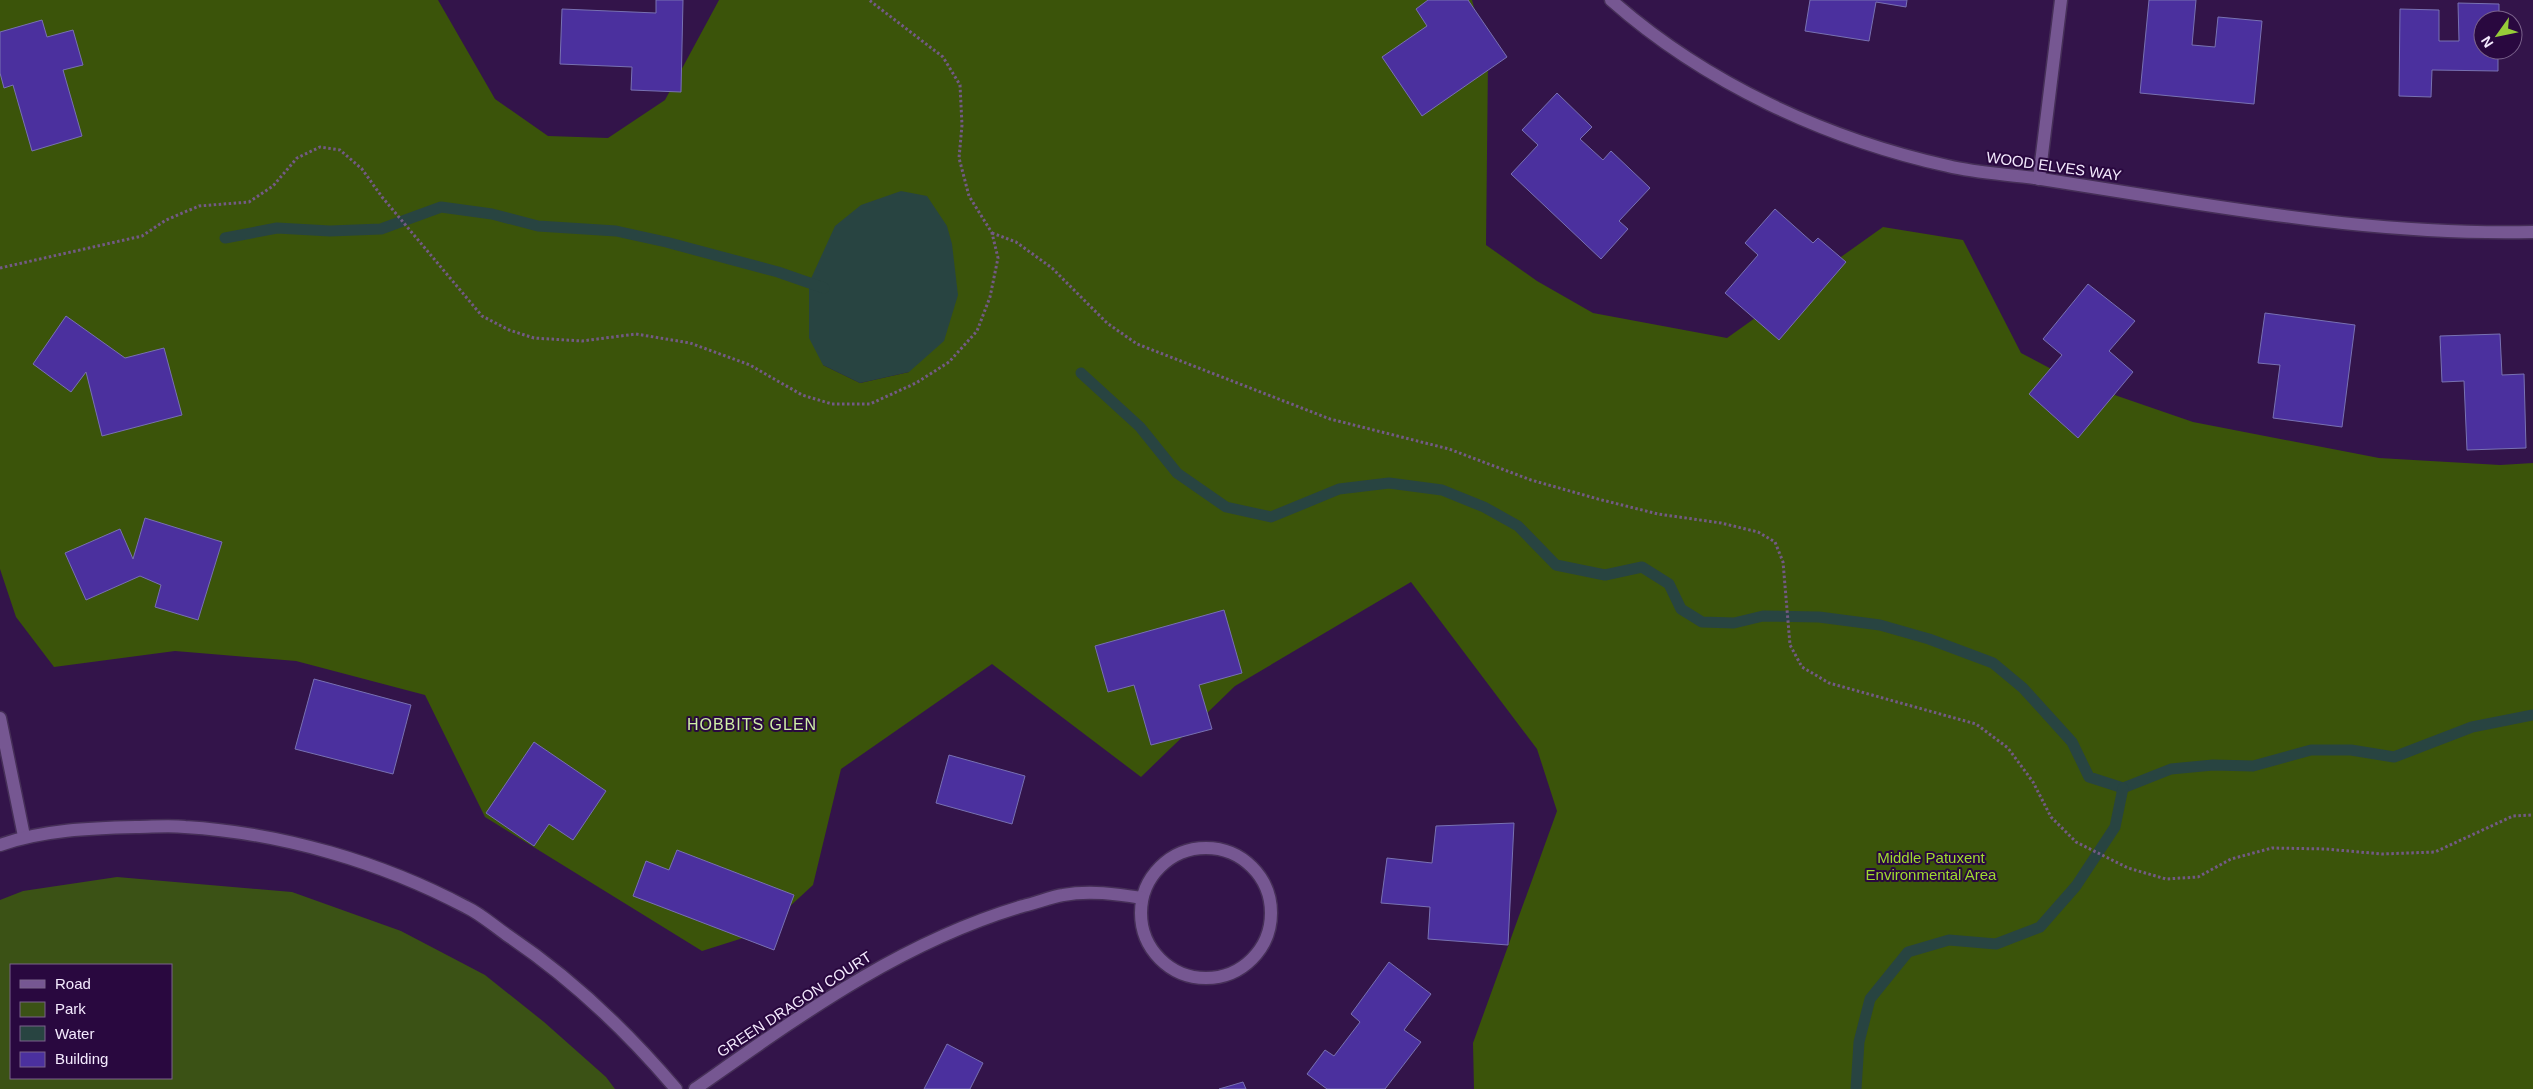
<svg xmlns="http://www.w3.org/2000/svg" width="2533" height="1089" viewBox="0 0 2533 1089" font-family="Arial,sans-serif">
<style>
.green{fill:#3b5215;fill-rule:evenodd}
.forest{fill:#3b540a;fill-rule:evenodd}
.water{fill:#284441}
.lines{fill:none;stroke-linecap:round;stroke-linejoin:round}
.stream{stroke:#284441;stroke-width:11}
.building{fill:#4b309e;stroke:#7871b2}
.minor-casing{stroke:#462f58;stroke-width:15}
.path{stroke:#735a85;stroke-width:3;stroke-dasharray:2.5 2.5;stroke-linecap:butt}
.minor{stroke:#765792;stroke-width:12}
.labels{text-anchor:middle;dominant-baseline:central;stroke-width:4;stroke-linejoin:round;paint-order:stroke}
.street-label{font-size:15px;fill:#f4eafe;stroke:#29083f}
.park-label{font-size:15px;fill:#9fda2f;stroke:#29083f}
.neighbourhood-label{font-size:16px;letter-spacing:1px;fill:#cfefa7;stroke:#29083f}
</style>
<rect width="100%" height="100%" fill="#33144a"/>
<path class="green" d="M117,877L292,892L401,931L485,975L544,1022L606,1077L615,1089H0V900L23,891ZM171,965V1078H11V965Z"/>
<path class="forest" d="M0,0H438L495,99L548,136L608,138L665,100L719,0H1472L1488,61L1486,245L1537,281L1593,313L1727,338L1883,227L1963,240L2021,353L2074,381L2193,422L2379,458L2500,465L2533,463V1089H1474L1473,1043L1557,811L1537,749L1411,582L1235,686L1141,777L992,664L841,769L813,885L762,932L702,951L485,817L425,695L296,661L175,651L54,667L16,617L0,569ZM823,365L909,372L860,383Z"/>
<path class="water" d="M901,191L927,196L947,226L952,244L958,295L944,341L909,372L860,383L823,365L809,338V283L835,226L861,205Z"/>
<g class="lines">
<g class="stream">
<path d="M225,238L277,228L330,231L381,229L441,207L492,214L538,226L616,231L666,242L778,272L824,288"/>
<path d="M1081,373L1140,427L1177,473L1226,507L1271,517L1339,489L1389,483L1442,490L1484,507L1518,526L1556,565L1605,575L1642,567L1669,584L1681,609L1702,622L1734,623L1763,616L1819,617L1880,625L1929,639L1993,663L2023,688L2072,742L2089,777L2123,788L2171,769L2213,765L2253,766L2311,750H2351L2394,757L2472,727L2533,715"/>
<path d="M1856,1089L1859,1042L1870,999L1908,952L1949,940L1996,944L2040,927L2076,886L2115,827L2123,788"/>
</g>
</g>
<g class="building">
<path d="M656,0H683L681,92L631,90L632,67L560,64L562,9L656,13Z"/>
<path d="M1428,0H1468L1507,57L1422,116L1382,57L1427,26L1416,9Z"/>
<path d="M1810,0H1907L1906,7L1876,2L1869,41L1805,31Z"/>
<path d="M2149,0H2196L2192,45L2215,47L2218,17L2262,21L2254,104L2140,93Z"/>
<path d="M2458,3L2499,4V20H2483V50H2498V71L2432,70L2431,97L2399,96L2400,9L2439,10V41H2459Z"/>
<path d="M42,20L47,37L73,30L83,65L63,70L82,136L32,151L13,85L4,88L0,73V32Z"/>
<path d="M1557,93L1592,127L1580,139L1603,160L1611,151L1650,188L1619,221L1628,229L1601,259L1511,174L1538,145L1522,130Z"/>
<path d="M1775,209L1813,243L1818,238L1846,262L1779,340L1725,293L1758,255L1745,243Z"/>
<path d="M2088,284L2135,321L2109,351L2133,372L2078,438L2029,394L2062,355L2043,339Z"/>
<path d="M2265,313L2355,325L2342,427L2273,418L2280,365L2258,363Z"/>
<path d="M66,316L125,358L164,348L182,415L102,436L86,372L71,392L33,364Z"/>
<path d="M2500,334L2502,375L2524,374L2526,448L2467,450L2464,381L2442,382L2440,336Z"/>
<path d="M145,518L222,542L198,620L155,607L161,585L140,576L86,600L65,553L120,529L133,559Z"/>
<path d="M1224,610L1242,673L1199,685L1212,729L1151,745L1134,685L1108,692L1095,646Z"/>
<path d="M314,679L411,705L393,774L295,749Z"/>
<path d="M534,742L606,791L573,840L549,824L534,846L486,813Z"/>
<path d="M949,755L1025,776L1012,824L936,803Z"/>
<path d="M1514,823L1508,945L1428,939L1430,907L1381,903L1387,858L1432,863L1436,826Z"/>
<path d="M677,850L794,895L774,950L633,896L646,861L669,870Z"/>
<path d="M1389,962L1431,994L1404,1030L1421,1042L1385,1089H1327L1307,1074L1325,1050L1334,1056L1360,1022L1351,1014Z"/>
<path d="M947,1044L983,1063L970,1089H924Z"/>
<path d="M1243,1082L1246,1089H1219Z"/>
</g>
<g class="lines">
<g class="minor-casing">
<g id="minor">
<path d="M1611,0C1705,83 1826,139 1948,166C1976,173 2006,174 2035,178C2075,184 2115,191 2155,197C2280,217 2406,235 2533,232"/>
<path d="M2039,179L2061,0"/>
<path d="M0,718L24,836"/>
<path d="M0,845C42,830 91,828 136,827C152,827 169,825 185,827C282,833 381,862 466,907C481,914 494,926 507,935C571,978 626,1030 676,1089"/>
<circle cx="1206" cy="913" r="65"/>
<path d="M695,1089C798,1017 900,942 1023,906C1037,903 1050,897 1063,895C1089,890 1117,894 1142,898"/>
</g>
</g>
<g class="path">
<path d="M992,233L1016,242L1052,268L1107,323L1137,344L1330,419L1449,449L1531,480L1598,499L1658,514L1721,523L1758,532L1775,542L1783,562L1790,645L1802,667L1829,683L1976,724L2008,748L2033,782L2051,817L2076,842L2128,868L2166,879L2198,877L2231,859L2272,848L2326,849L2382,854L2435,852L2513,816L2533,815"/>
<path d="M0,268L142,236L166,220L199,206L249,202L273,186L297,158L320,147L340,150L362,169L382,197L482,316L509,330L534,338L582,341L636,334L690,343L750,365L802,395L832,404H870L916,383L949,362L977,331L990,297L998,258L992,233L969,196L959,158L962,125L960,85L943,57L869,0"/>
</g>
<use href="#minor" class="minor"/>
</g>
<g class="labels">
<g class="street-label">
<text transform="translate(2054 166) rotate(8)">WOOD ELVES WAY</text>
<text transform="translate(794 1004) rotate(-33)">GREEN DRAGON COURT</text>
</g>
<g class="park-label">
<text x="1931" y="857">Middle Patuxent<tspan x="1931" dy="17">Environmental Area</tspan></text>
</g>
<g class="neighbourhood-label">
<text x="752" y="724">HOBBITS GLEN</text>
</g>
</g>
<rect x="10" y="964" width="162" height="115" fill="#29083f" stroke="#7a628b"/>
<rect x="20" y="980" width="25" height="8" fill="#765792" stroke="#7a628b"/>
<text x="55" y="989" font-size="15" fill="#f4eafe">Road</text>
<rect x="20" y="1002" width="25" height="15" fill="#3b5215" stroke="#7a628b"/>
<text x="55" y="1014" font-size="15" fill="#f4eafe">Park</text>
<rect x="20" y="1026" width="25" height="15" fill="#284441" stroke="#7a628b"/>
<text x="55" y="1039" font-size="15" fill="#f4eafe">Water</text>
<rect x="20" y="1052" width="25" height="15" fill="#4b309e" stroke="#7a628b"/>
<text x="55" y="1064" font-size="15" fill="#f4eafe">Building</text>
<g transform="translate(2498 35) rotate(237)"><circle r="24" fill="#29083f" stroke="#7a628b"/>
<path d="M0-4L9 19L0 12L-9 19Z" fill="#96cc39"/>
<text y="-8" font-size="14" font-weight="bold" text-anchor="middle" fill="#f4eafe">N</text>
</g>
</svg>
